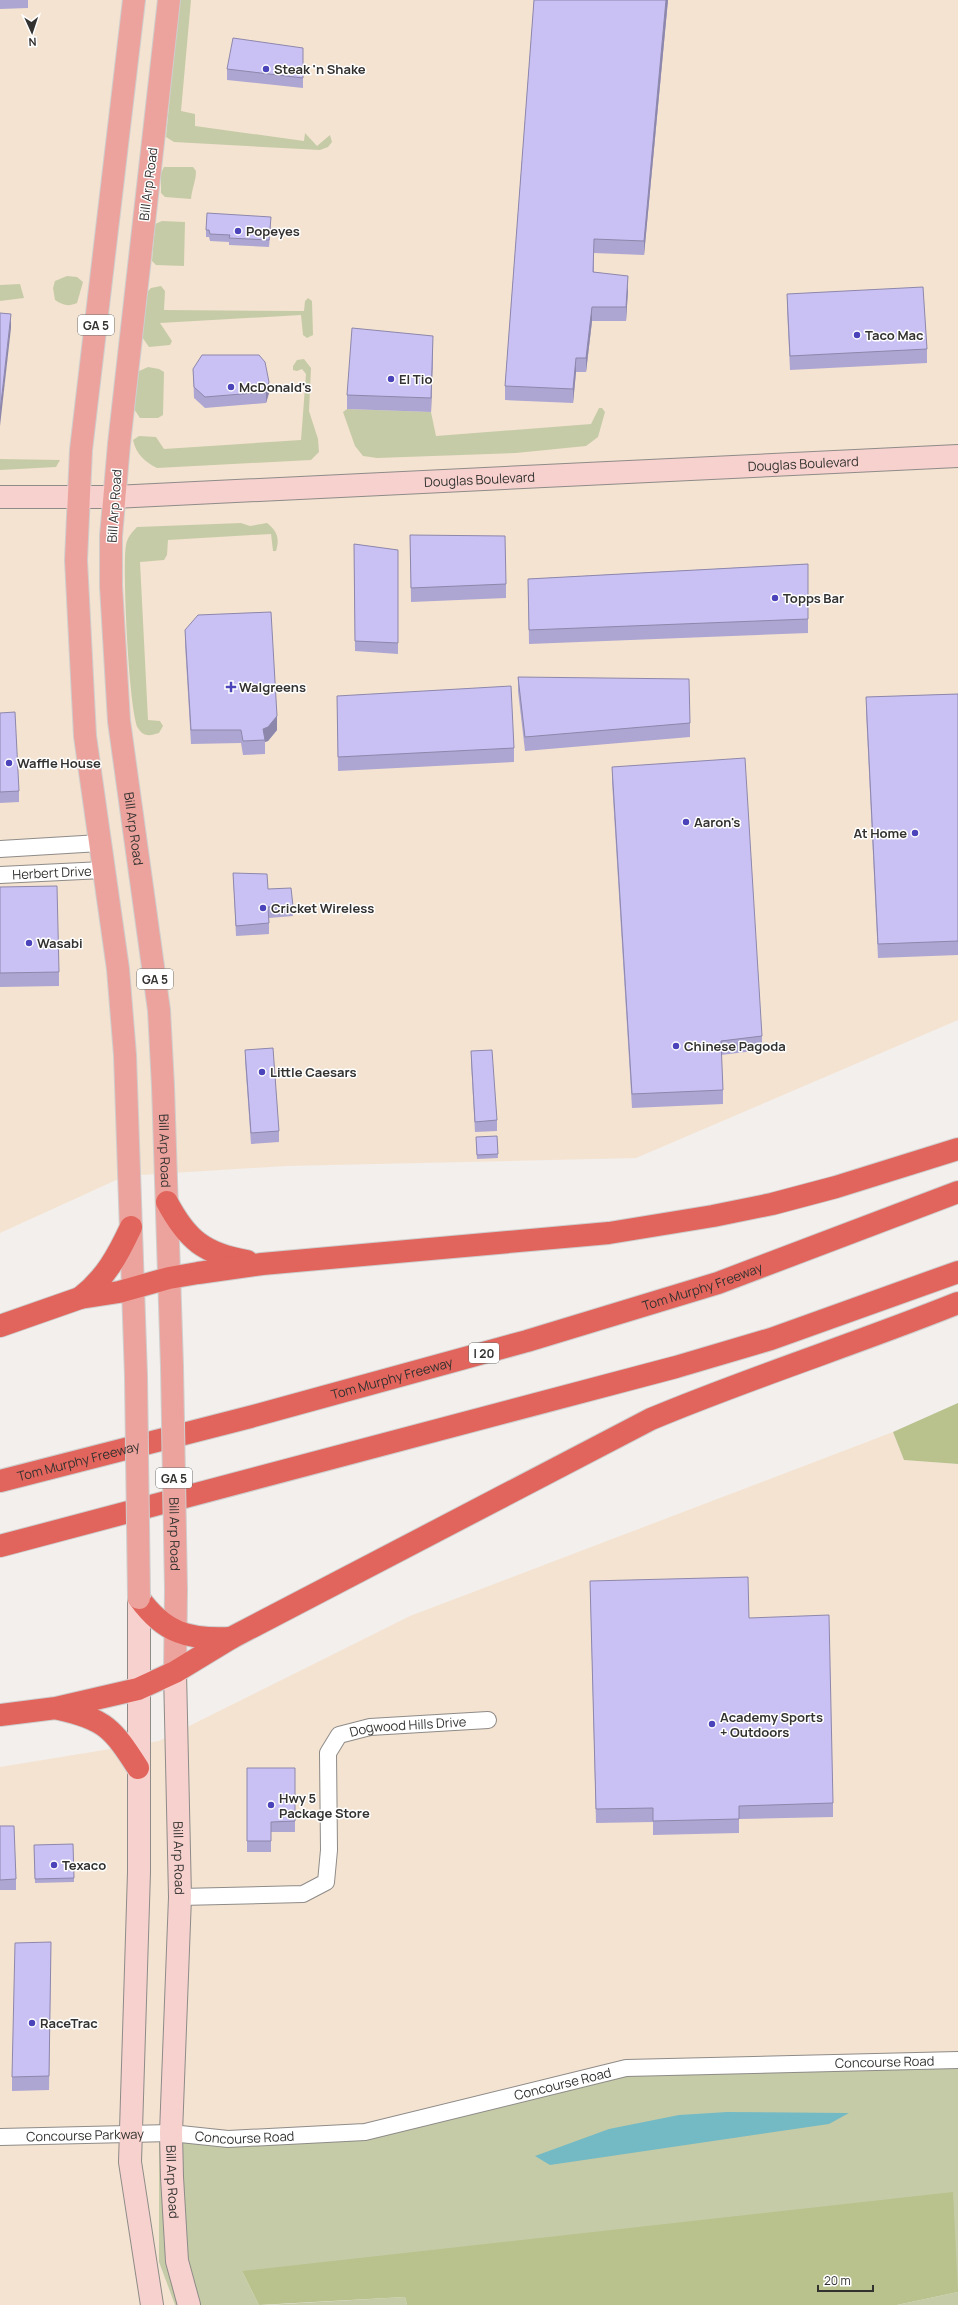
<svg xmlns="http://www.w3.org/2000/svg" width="958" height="2305" viewBox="0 0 958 2305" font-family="Manrope,sans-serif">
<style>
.commercial{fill:#f4e3d1}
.green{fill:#c6cba7}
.forest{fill:#b9c18c}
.water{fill:#74bac4}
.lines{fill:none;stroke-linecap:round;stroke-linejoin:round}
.street-casing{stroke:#8e8b88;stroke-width:18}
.secondary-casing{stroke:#8e8b88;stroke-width:24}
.primary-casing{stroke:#cececd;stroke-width:24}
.highway-casing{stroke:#cececd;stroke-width:24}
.street{stroke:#fff;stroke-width:16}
.secondary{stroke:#f6d1ce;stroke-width:22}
.primary{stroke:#eda39d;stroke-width:22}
.highway{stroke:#e1655c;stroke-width:22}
.primary-bridge-casing{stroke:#cececd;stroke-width:24;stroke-linecap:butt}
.primary-bridge{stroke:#eda39d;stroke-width:22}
.wall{fill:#ada6d2}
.shaded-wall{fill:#8d87ab}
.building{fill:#c9c1f4;stroke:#8d87ab}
.poi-dot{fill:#4b43ba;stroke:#fff;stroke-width:1.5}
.labels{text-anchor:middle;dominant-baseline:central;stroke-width:3;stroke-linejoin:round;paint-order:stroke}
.shield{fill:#fff;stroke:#70706e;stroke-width:1}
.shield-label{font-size:12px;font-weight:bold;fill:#333230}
.poi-label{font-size:13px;font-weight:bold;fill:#333230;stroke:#fff;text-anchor:start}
.street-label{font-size:13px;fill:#333230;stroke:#fff}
</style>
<rect width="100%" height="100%" fill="#f3efec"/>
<g class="commercial">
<path d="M0,0H958V1020L636,1158L286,1166L125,1176L0,1233Z"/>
<path d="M893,1432L904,1460L958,1464V2060L365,2132L159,2142V2262L175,2305H0V1767L159,1741L410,1616Z"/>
</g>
<g class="green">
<path d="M179,0H191L181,111L195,114V126L304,141L305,133L317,146L330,135L332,142L328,147L320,150L174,142L166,137Z"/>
<path d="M164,167H193L196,171C196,181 192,188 191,199L165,197L161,193V173Z"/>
<path d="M162,221L185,222L184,266L156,265L152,261L155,224Z"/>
<path d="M67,276L77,277L83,282L77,303C68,307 63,305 55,300L53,288L55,281Z"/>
<path d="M20,284L24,298L0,301V285Z"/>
<path d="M161,286L165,291L164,310L304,311L305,301L308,298L312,301L313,335L307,338L303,335L301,315L160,323L172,341L170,345L149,347L142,337L146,293L151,288Z"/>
<path d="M304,359L311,368L309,411L318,439L319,452L311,460L157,468C145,462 136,454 133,440L139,436L156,437L164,449L301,440L306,374L302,369L297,371L293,370V366L297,360Z"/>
<path d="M148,367L159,369L164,372L163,415L158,418H140L134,409L137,372Z"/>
<path d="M599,408H602L605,412L598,437L586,446L516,453L377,458L363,456L355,446L343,412L347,409L431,412L436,436L591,424Z"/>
<path d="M0,459L60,460L56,467L0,470Z"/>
<path d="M241,523L250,526L267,523C277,531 280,538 276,551H273L271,534L168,540L167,555L164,560L140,562L148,720L160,721L163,726L159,733C150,736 143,737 138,728C129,713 122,565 126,545C127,538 132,532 137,527Z"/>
<path d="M958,2060V2305H897L958,2292L242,2271L259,2305H175L159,2262V2142L365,2132L626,2068Z"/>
<path d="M405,2297L407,2305H266Z"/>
</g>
<g class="forest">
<path d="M958,1403V1464L904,1460L893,1432Z"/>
<path d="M953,2192L958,2292L897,2305H407L405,2297L259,2305L242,2271Z"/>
</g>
<path class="water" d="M727,2112L849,2113L829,2124L550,2165L535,2156L609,2129L679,2115Z"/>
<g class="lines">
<g class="street-casing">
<g id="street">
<path d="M0,849L100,843"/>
<path id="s1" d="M0,875L103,870"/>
<path id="s2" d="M180,1897L303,1894L326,1882L329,1850L328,1753L339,1735L370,1727L488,1720"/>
<path id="s3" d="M0,2137L171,2133L228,2139L365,2132L626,2068L958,2060"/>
</g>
</g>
<g class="secondary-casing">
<g id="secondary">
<path id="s4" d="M0,497H114L958,456"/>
<path d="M139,1598V1872L130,2162L152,2305"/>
<path id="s5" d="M175,1672L180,1897L171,2133L172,2177L177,2261L189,2305"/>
</g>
</g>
<g class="primary-casing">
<g id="primary">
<path d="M134,0L81,450L76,560L85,736L118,969L125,1055L136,1376"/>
<path id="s6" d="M169,0L119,444L111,536V586L119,721L159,1010L163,1086L172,1367"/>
<path d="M175,1672L176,1590"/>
</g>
</g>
<g class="highway-casing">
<g id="highway">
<path d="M167,1202C187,1240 205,1254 247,1261"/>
<path d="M80,1298C105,1279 118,1255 131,1227"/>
<path d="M0,1326L80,1298L119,1292L169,1278L198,1273L262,1264L609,1233L713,1216L772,1204L836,1187L958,1149"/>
<path id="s7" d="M0,1481L250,1417L527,1341L718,1283L958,1192"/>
<path d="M0,1546L676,1367L771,1339L958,1272"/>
<path d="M139,1598C164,1633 189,1640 231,1638"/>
<path d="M59,1709C105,1719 113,1729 138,1768"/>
<path d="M0,1715L56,1708L138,1689L175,1672L231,1638L651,1419C751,1377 856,1344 958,1303"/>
</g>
</g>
<use href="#street" class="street"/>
<use href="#secondary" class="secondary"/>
<use href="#primary" class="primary"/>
<use href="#highway" class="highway"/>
<g class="primary-bridge-casing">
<g id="primary-bridge">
<path id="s8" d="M172,1367L176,1590"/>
<path d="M136,1376L139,1598"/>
</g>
</g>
<use href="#primary-bridge" class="primary-bridge"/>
</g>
<g class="wall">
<path d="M0,0H28V8L0,9Z"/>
<path d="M534,0H668L644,255L594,253V272L628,290L626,321H592L586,372H576L573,403L505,400V386Z"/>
<path d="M303,48V88L227,80V69Z"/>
<path d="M271,224L269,247L229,245V242L210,241L209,237H206V230Z"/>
<path d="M787,294L927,349V363L790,370L787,308Z"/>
<path d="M433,350L431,412L347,409V395Z"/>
<path d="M193,369L269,393L266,403L205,408L194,398Z"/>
<path d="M410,535L506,584V598L411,602Z"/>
<path d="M354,544L398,550V654L355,651Z"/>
<path d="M808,564V633L529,644L528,579Z"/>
<path d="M185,630L277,730L268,741L265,742V754L243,755L241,743L191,744L185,644Z"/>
<path d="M518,677L690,723V737L525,751L518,691Z"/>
<path d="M958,694V955L878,958L866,711V697Z"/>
<path d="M337,696L514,748V762L338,771Z"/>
<path d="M0,713L19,791V802L0,803Z"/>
<path d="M612,767L762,1036V1050L721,1055L723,1090V1104L632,1108L612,781Z"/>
<path d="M233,873L268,889L293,906V916L269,918V934L236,936Z"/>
<path d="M0,887L59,972V986L0,987Z"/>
<path d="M245,1050L279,1131V1142L251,1144L245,1060Z"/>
<path d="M471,1051L497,1120V1131L475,1132L471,1062Z"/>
<path d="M497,1136L498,1158L477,1159L476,1141Z"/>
<path d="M590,1581L749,1618L833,1803V1817L739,1819V1833L653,1835V1822L596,1823Z"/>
<path d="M247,1768H295V1832H271V1852H247Z"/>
<path d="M0,1826L16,1879V1890H0Z"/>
<path d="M34,1845L74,1878V1882L35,1883Z"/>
<path d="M51,1942L49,2090L12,2091V2077Z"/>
</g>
<g class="shaded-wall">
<path d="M666,0H668L644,255V241Z"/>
<path d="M628,276V290L626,321V307Z"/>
<path d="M592,307V321L586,372V358Z"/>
<path d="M11,314V328L0,426V412Z"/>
<path d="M433,336V350L431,412V398Z"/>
<path d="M576,358V372L573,403V389Z"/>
<path d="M269,382V393L266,403V392Z"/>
<path d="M277,716V730L268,741L265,742L263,729Z"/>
</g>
<g class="building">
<path d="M534,0H666L644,241L594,239L593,272L628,276L626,307H592L586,358H576L573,389L505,386Z"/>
<path d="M233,38L303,48V78L227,69Z"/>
<path d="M207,213L271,217L269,240L229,238L230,235L210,234L209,230H206Z"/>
<path d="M923,287L927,349L790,356L787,294Z"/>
<path d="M0,313L11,314L0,412Z"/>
<path d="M352,328L433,336L431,398L347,395Z"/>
<path d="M202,355H259L265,362L269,382L266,392L205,397L194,387L193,369Z"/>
<path d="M410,535L505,536L506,584L411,588Z"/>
<path d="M354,544L398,550V643L355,641Z"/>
<path d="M808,564V619L529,630L528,579Z"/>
<path d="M271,612L277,716L268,727L263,729L265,740L243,741L241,730H191L185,630L198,615Z"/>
<path d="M518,677L689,679L690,723L525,737Z"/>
<path d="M511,686L514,748L338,757L337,696Z"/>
<path d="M958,694V941L878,944L866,697Z"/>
<path d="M15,712L19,791L0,792V713Z"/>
<path d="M745,758L762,1036L721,1041L723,1090L632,1094L612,767Z"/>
<path d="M233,873L267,874L268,889L291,888L293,906L268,907L269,923L236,926Z"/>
<path d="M57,886L59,972L0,973V887Z"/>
<path d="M273,1048L279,1131L251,1133L245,1050Z"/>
<path d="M492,1050L497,1120L475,1122L471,1051Z"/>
<path d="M497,1136L498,1154L477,1155L476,1137Z"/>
<path d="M748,1577L749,1618L829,1615L833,1803L739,1806V1819L653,1821V1808L596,1809L590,1581Z"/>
<path d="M247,1768H295V1821L271,1822V1841H247Z"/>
<path d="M0,1826H14L16,1879L0,1880Z"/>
<path d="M73,1844L74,1878L35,1879L34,1845Z"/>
<path d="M51,1942L49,2076L12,2077L15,1943Z"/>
</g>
<g class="poi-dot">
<circle cx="266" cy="69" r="4"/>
<circle cx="238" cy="231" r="4"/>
<circle cx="857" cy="335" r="4"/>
<circle cx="391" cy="379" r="4"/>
<circle cx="231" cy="387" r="4"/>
<circle cx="775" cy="598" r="4"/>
<path d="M229 681h4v4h4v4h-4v4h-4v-4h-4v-4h4z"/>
<circle cx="9" cy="763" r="4"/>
<circle cx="686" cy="822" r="4"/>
<circle cx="915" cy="833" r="4"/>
<circle cx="263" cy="908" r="4"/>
<circle cx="29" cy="943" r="4"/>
<circle cx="676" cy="1046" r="4"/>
<circle cx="262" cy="1072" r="4"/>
<circle cx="712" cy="1724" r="4"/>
<circle cx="271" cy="1805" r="4"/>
<circle cx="54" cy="1865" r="4"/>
<circle cx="32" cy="2023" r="4"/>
</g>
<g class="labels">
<g class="shield">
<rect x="78" y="315" width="36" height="20" rx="3"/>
<rect x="137" y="969" width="36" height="20" rx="3"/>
<rect x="469" y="1343" width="30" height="20" rx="3"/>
<rect x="156" y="1468" width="36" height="20" rx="3"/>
</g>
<g class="shield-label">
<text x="96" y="325">GA 5</text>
<text x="155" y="979">GA 5</text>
<text x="484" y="1353">I 20</text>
<text x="174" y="1478">GA 5</text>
</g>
<g class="poi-label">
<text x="274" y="69">Steak 'n Shake</text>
<text x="246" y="231">Popeyes</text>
<text x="865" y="335">Taco Mac</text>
<text x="399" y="379">El Tio</text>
<text x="239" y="387">McDonald's</text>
<text x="783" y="598">Topps Bar</text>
<text x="239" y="687">Walgreens</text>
<text x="17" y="763">Waffle House</text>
<text x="694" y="822">Aaron's</text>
<text x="907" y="833" text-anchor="end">At Home</text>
<text x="271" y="908">Cricket Wireless</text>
<text x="37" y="943">Wasabi</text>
<text x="684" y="1046">Chinese Pagoda</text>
<text x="270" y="1072">Little Caesars</text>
<text x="720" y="1717">Academy Sports<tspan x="720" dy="15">+ Outdoors</tspan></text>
<text x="279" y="1798">Hwy 5<tspan x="279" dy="15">Package Store</tspan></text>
<text x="62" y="1865">Texaco</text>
<text x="40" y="2023">RaceTrac</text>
</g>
<g class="street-label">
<text transform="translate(148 184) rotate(-83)">Bill Arp Road</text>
<text stroke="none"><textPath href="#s4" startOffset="804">Douglas Boulevard</textPath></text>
<text stroke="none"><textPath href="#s4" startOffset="480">Douglas Boulevard</textPath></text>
<text transform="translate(114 506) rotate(-86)">Bill Arp Road</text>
<text stroke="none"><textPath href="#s6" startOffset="833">Bill Arp Road</textPath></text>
<text stroke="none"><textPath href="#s1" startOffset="52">Herbert Drive</textPath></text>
<text stroke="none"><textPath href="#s6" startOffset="1157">Bill Arp Road</textPath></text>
<text stroke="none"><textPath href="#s7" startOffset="729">Tom Murphy Freeway</textPath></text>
<text stroke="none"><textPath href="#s7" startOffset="405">Tom Murphy Freeway</textPath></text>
<text stroke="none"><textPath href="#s7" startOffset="81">Tom Murphy Freeway</textPath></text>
<text stroke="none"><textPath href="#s8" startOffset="167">Bill Arp Road</textPath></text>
<text stroke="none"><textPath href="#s2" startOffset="369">Dogwood Hills Drive</textPath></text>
<text stroke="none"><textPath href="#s5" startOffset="186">Bill Arp Road</textPath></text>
<text stroke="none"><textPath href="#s3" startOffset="893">Concourse Road</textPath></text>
<text stroke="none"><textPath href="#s3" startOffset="569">Concourse Road</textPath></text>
<text stroke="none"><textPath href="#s3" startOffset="85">Concourse Parkway</textPath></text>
<text stroke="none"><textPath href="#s3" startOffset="245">Concourse Road</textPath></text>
<text stroke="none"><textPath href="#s5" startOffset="510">Bill Arp Road</textPath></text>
</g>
</g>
<g transform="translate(32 32) rotate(177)" stroke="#ffffff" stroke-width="3" paint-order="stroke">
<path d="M0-3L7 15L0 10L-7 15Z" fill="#333230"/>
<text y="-6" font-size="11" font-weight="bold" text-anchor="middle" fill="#333230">N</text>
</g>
<path d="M818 2285v6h55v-6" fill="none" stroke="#333230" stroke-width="2"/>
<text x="824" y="2285" font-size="12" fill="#333230" stroke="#ffffff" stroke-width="3" paint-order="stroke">20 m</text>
</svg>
